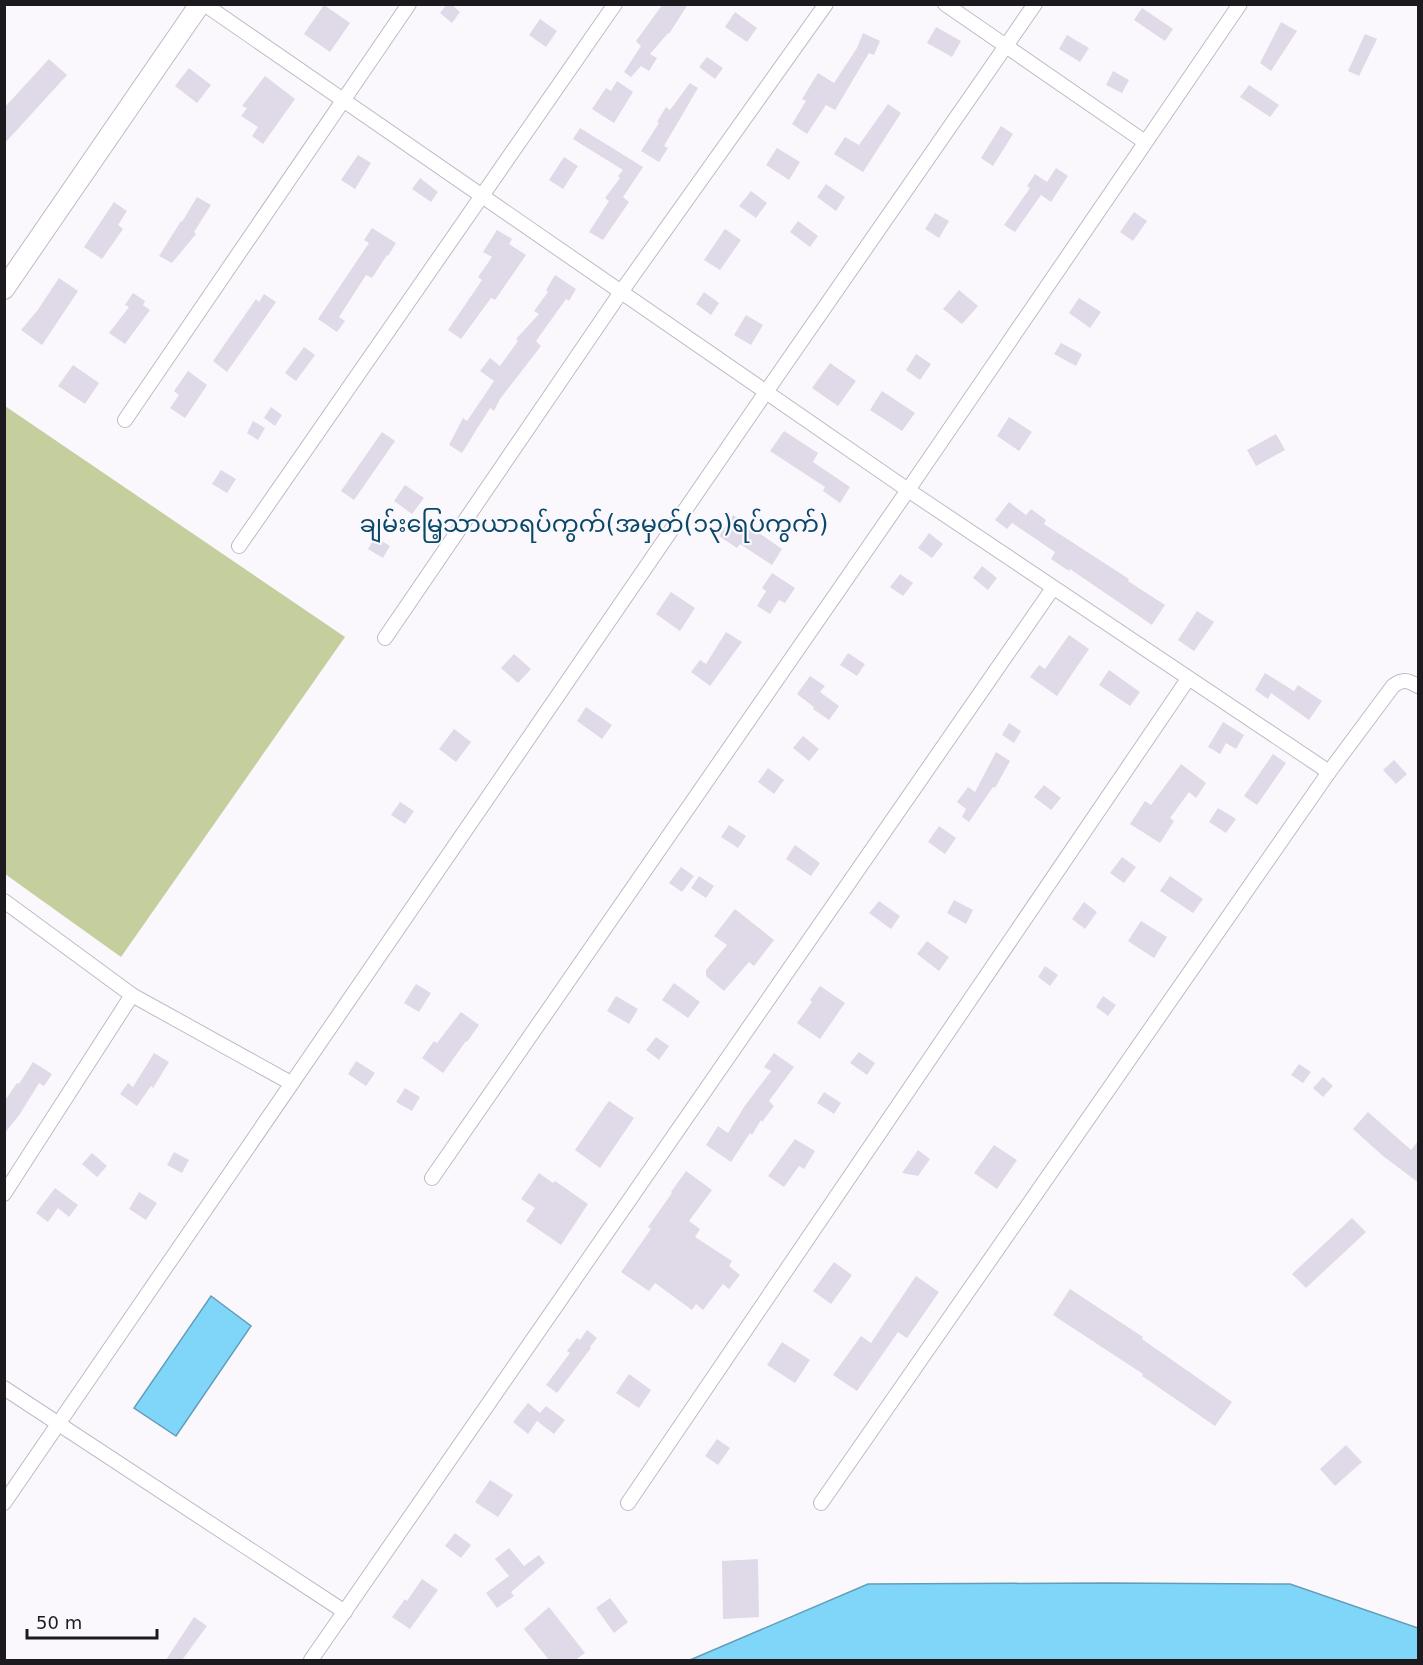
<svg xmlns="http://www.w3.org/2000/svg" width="1423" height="1665" viewBox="0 0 1423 1665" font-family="'DejaVu Sans','Noto Sans Myanmar',sans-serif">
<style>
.green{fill:#c5cf9d}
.water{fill:#80d6f9;stroke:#629eb8;stroke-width:1.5}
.building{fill:#e0d9e7}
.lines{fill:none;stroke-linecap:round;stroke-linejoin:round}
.street-casing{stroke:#c0b9c7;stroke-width:16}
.secondary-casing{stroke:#c0b9c7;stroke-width:22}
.street{stroke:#fff;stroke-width:14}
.secondary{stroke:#fff;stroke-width:20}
.labels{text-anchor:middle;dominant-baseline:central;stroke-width:4.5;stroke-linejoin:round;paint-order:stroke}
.quarter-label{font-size:24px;fill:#0a4868;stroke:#fbf8fd}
</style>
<rect width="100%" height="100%" fill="#fbf8fd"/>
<path class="green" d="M5,406L345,637L121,957L5,874Z"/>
<g class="water">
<path d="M211,1296L251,1326L176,1436L134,1408Z"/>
<path d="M1107,1583L1290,1584L1418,1628V1660H690L868,1584Z"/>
</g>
<g class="building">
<path d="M447,4H451L460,12L452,23L440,13Z"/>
<path d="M663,4H688L669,34L668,33L650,54L657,58L649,71L641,66L631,77L624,72L641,46L636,41Z"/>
<path d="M324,5L350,23L330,52L304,34Z"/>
<path d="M1142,8L1173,29L1165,41L1134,20Z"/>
<path d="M735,12L757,28L747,42L725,27Z"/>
<path d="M540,19L557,31L546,47L529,35Z"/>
<path d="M1281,22L1297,31L1271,71L1260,63Z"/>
<path d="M936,27L961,41L952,57L927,43Z"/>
<path d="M863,33L880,41L874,55L869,53L835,110L826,105L807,134L792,124L806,101L802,99L818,73L834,83L857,48Z"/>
<path d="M1365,34L1377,39L1359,76L1348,71Z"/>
<path d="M1067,35L1089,48L1080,62L1059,49Z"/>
<path d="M707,57L723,68L715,79L699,67Z"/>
<path d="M49,59L67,75L4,144V108Z"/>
<path d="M189,68L211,85L197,103L175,86Z"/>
<path d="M1113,71L1129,80L1122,93L1106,85Z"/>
<path d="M265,76L295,99L263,144L252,136L258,127L241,116L247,108L242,106Z"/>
<path d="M617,81L633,92L614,123L592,109L606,88L611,91Z"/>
<path d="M690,83L698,88L664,146L668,148L659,162L641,151L659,123L657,122L666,107L670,110Z"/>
<path d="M1249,85L1279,105L1270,117L1240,97Z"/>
<path d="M888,104L901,113L863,172L834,154L845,137L859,145Z"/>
<path d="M1001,126L1013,134L993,166L981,158Z"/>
<path d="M580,128L643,167L623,197L629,202L603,240L589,232L609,201L605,198L620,178L618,176L623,170L573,139Z"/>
<path d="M777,148L800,162L789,180L766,165Z"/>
<path d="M358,155L371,163L355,189L341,180Z"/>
<path d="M564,157L578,166L563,189L549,180Z"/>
<path d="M1056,168L1068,176L1051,202L1041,195L1015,232L1004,225L1030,188L1027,186L1035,174L1047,182Z"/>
<path d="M420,178L438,192L431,202L412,189Z"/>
<path d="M826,184L845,197L836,211L817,197Z"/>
<path d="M751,191L767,203L756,218L739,206Z"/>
<path d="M197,197L211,205L194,232L196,234L172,263L159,256L181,221L182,222Z"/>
<path d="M114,202L127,211L118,225L123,229L102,259L84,247Z"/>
<path d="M1134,212L1147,221L1133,241L1120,232Z"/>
<path d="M935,213L949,221L939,238L925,229Z"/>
<path d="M798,221L818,236L810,247L790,232Z"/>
<path d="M372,228L396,243L388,256L387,255L372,278L366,275L339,317L345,321L337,332L318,319L369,243L364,240Z"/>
<path d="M725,229L741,240L720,270L704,260Z"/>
<path d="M497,230L512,239L509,244L526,255L495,300L491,298L461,339L448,330L482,280L478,277L492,257L483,252Z"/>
<path d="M555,275L576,289L569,301L566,299L536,341L541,346L500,399L494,411L490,408L462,453L449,445L463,418L467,421L494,381L480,371L490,358L500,366L518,341L516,339L539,314L534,311L548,292L546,290Z"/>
<path d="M59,278L78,291L42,345L21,330L37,311Z"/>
<path d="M959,290L978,306L962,324L943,309Z"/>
<path d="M704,292L719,303L711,315L696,304Z"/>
<path d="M133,293L145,301L143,305L150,310L125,344L109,333L129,307L125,305Z"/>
<path d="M264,294L276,302L227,372L213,361L256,299L259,302Z"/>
<path d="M1079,298L1101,312L1090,328L1069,313Z"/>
<path d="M746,315L763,325L751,345L734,335Z"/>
<path d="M1061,343L1082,354L1076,366L1054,354Z"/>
<path d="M304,347L315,355L296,381L285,373Z"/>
<path d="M916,354L931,364L920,380L906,370Z"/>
<path d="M830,363L856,381L838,406L812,388Z"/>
<path d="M73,365L99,383L85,404L58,386Z"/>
<path d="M188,371L207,385L185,418L170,408L179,395L174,391Z"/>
<path d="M882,391L915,413L902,431L870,410Z"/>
<path d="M271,407L282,415L275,426L264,418Z"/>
<path d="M1009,417L1032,432L1019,451L997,436Z"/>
<path d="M253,421L265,428L258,440L247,433Z"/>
<path d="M784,431L818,453L813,462L850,487L840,503L823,491L825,487L770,451Z"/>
<path d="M382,432L395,441L354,500L341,491Z"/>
<path d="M1276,434L1285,450L1256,466L1247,450Z"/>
<path d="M221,470L236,479L227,493L212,484Z"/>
<path d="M405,485L424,498L412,514L394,501Z"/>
<path d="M1009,502L1026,515L1031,509L1046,520L1044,524L1129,579L1128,581L1165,605L1152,625L1070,569L1069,571L1051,559L1055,552L1012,523L1007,529L995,520Z"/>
<path d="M733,515L782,549L772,565L740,544L737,548L719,536Z"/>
<path d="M929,533L943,544L932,558L918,548Z"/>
<path d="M375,537L390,546L383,558L368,549Z"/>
<path d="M982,566L997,578L988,590L973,578Z"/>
<path d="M772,573L795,588L785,603L779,600L770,614L757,606L766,591L762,588Z"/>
<path d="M900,574L913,583L903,596L890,587Z"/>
<path d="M671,592L695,608L680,631L656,614Z"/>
<path d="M1197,611L1214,622L1194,651L1178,640Z"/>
<path d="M726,632L742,642L710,686L691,672L700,660L706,664Z"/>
<path d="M1069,635L1089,649L1057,696L1030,677L1039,665L1045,669Z"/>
<path d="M848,653L865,664L857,676L840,665Z"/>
<path d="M514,654L531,669L518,683L501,668Z"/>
<path d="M1109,670L1140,692L1130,706L1099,685Z"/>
<path d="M1265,673L1294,691L1298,685L1322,701L1309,720L1271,693L1268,699L1255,690Z"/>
<path d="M810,676L825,686L820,692L839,706L829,720L813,709L814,707L797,694Z"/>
<path d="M586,707L612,725L602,739L577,721Z"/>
<path d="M1223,722L1244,735L1236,749L1226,743L1220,754L1208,747Z"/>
<path d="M1009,723L1021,731L1014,743L1002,735Z"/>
<path d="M454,729L471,742L456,762L439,749Z"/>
<path d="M803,736L819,749L809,761L793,748Z"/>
<path d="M996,752L1010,761L995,788L993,787L969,822L962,817L966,809L957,802L968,787L975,792Z"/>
<path d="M1273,754L1286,763L1257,805L1244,796Z"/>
<path d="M1394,760L1407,774L1396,784L1383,770Z"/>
<path d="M1181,764L1206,783L1196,798L1189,792L1170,818L1174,821L1160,843L1130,824L1145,801L1151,805Z"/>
<path d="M768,768L784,780L774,794L758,782Z"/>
<path d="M1044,785L1061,798L1051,810L1034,797Z"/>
<path d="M400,802L414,811L405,824L391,815Z"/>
<path d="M1218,808L1236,819L1226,833L1209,822Z"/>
<path d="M729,825L746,836L738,848L721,837Z"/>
<path d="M939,826L956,838L945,854L928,842Z"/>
<path d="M795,845L820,863L811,876L786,859Z"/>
<path d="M1122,857L1136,867L1124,883L1110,873Z"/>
<path d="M681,867L694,876L682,892L669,883Z"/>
<path d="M699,876L714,886L706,898L691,888Z"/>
<path d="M1170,876L1203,899L1193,913L1160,891Z"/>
<path d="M954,900L973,910L966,924L947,913Z"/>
<path d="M879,901L900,916L891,929L869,913Z"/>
<path d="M1084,902L1097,912L1085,929L1072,919Z"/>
<path d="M735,909L774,940L754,966L749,962L724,991L706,976V970L727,945L714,936Z"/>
<path d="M1141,921L1167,937L1154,958L1128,941Z"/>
<path d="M927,941L949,957L939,971L917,954Z"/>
<path d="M1045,966L1058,975L1050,986L1038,977Z"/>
<path d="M674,983L700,1002L688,1018L662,1000Z"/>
<path d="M416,984L431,993L419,1012L404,1003Z"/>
<path d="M820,986L845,1003L820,1039L797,1023L812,1002L810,1000Z"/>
<path d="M616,996L638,1009L629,1024L607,1011Z"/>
<path d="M1103,996L1116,1005L1108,1016L1096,1007Z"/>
<path d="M461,1012L479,1025L467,1042L466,1041L443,1073L422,1058L434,1041L437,1043Z"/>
<path d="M656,1037L669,1046L659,1060L646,1050Z"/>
<path d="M859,1052L875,1063L867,1075L850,1063Z"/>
<path d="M154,1053L169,1062L153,1088L151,1086L137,1106L120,1094L128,1083L133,1087Z"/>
<path d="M774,1053L794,1067L769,1101L774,1106L762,1122L761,1120L752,1135L750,1133L731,1162L706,1145L718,1126L728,1133L744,1107L771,1071L764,1067Z"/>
<path d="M356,1061L375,1073L366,1086L348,1074Z"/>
<path d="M33,1062L52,1074L44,1086L39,1083L20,1114L4,1134V1102L17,1083L19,1084Z"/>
<path d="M1299,1064L1311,1072L1303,1083L1291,1075Z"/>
<path d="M1323,1077L1333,1086L1323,1097L1313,1088Z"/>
<path d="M405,1088L420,1097L412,1111L396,1102Z"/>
<path d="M824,1092L841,1103L834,1114L817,1103Z"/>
<path d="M609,1101L634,1118L600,1168L575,1150Z"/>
<path d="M1368,1112L1411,1150L1419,1140V1183L1383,1156L1353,1129Z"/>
<path d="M795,1139L815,1151L804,1169L799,1166L784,1187L768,1176Z"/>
<path d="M994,1145L1017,1160L997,1189L974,1173Z"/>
<path d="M918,1150L930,1159L918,1176L902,1173Z"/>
<path d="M174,1152L189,1160L182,1173L167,1165Z"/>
<path d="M92,1153L107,1166L97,1177L82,1164Z"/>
<path d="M686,1171L712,1190L689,1221L700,1229L695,1237L732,1261L729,1266L740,1275L729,1289L723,1284L703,1310L696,1304L692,1310L655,1283L649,1291L621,1272L651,1229L648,1227L672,1193L671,1192Z"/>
<path d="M539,1173L553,1183L555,1181L588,1204L561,1245L526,1221L535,1208L521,1199Z"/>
<path d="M55,1188L78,1205L69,1217L58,1208L48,1222L36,1213Z"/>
<path d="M139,1192L157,1203L146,1220L129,1209Z"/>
<path d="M1352,1218L1366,1232L1306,1288L1292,1274Z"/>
<path d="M834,1262L852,1275L831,1304L813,1291Z"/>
<path d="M916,1276L939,1292L907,1338L898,1332L857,1391L833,1375L861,1336L871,1343Z"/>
<path d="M1070,1289L1143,1337L1142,1339L1232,1402L1215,1426L1142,1376L1143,1374L1053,1315Z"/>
<path d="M587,1330L597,1338L590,1347L591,1348L557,1393L546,1385L570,1353L567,1351L577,1338L580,1340Z"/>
<path d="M782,1342L810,1360L795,1383L767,1365Z"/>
<path d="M629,1374L651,1390L639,1408L616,1393Z"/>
<path d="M528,1403L540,1413L546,1406L565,1420L554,1434L537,1421L528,1434L513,1422Z"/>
<path d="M717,1439L730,1448L718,1465L705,1456Z"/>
<path d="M1346,1445L1362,1462L1335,1486L1320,1469Z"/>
<path d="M490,1480L513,1495L498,1517L475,1502Z"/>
<path d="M455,1533L471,1545L461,1558L445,1546Z"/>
<path d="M509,1548L524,1566L539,1555L545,1563L511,1592L514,1596L497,1608L486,1593L509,1576L495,1559Z"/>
<path d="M758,1559L759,1617L723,1619L722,1561Z"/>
<path d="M422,1579L438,1590L410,1629L392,1617L405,1599L407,1601Z"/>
<path d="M610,1598L628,1622L614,1633L596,1608Z"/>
<path d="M549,1607L585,1653L575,1660H549L524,1629Z"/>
<path d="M194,1617L207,1626L182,1660H166Z"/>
</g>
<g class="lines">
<g class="street-casing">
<g id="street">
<path d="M204,4L908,490L1329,772"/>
<path d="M945,4L1145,142"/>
<path d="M125,420L409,4"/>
<path d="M239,546L615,4"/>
<path d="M385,638L621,292L826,4"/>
<path d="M4,901L132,995L291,1083"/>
<path d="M432,1178L908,490L1240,4"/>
<path d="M4,1194L132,995"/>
<path d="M4,1388L345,1612"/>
<path d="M4,1503L766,392L1035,4"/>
<path d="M628,1503L1188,679"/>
<path d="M821,1503L1329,772L1393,686C1404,678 1408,681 1418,686"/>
<path d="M311,1660L1053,588"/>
</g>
</g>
<g class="secondary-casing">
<path id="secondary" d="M4,289L200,4"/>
</g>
<use href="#street" class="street"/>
<use href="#secondary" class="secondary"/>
</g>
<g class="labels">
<g class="quarter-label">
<text x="594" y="524">ချမ်းမြေ့သာယာရပ်ကွက်(အမှတ်(၁၃)ရပ်ကွက်)</text>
</g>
</g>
<rect width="1423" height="1665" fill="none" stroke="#1d1a1f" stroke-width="12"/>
<path d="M27 1629v9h130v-9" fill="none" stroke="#1d1a1f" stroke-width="3"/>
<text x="36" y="1629" font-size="18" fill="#1d1a1f" stroke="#fbf8fd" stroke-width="4.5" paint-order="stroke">50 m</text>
</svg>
